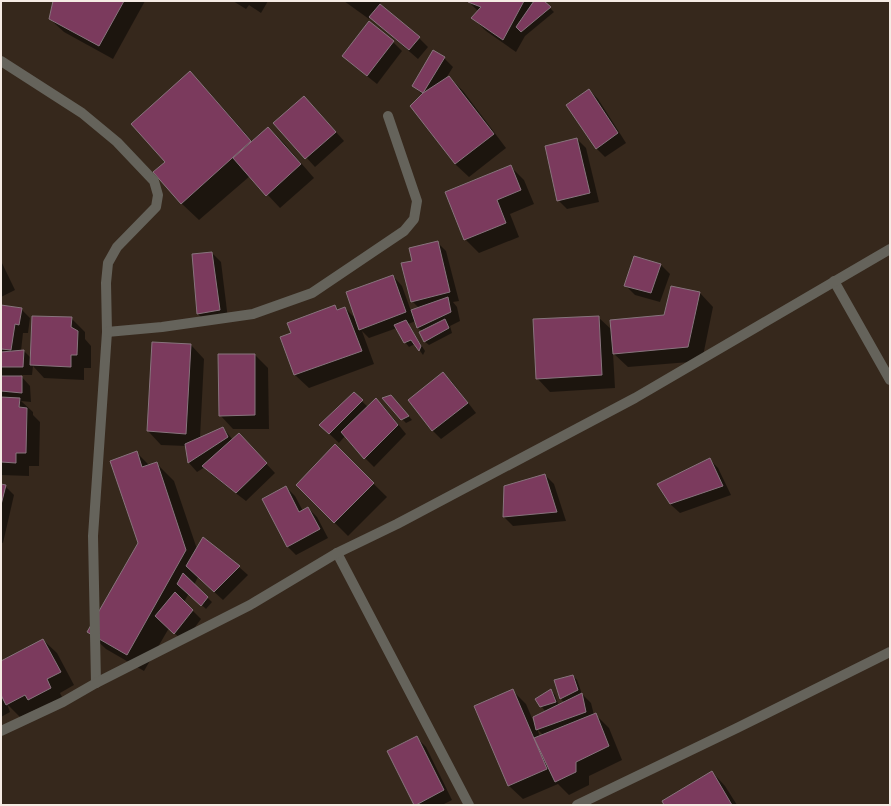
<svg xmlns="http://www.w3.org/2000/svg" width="891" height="806" viewBox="0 0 891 806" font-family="Montserrat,sans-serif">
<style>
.shadow{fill:#0007;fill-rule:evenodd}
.building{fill:#7b3a5d;stroke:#88747d}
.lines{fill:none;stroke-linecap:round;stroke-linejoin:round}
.minor{stroke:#65635b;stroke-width:10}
</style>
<rect width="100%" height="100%" fill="#36281c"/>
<g class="shadow">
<path d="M54,1H145L113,59L64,32L50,19Z"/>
<path d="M233,1H268L261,13L249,5L246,9Z"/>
<path d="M344,1H379L381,3L379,4L419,38L428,47L418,59L380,26L370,17L369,19Z"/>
<path d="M470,1H543L554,12L525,36L516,52L486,31L473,18L479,12L469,2Z"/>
<path d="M393,42L402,51L377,84L353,65L344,56Z"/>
<path d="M444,58L453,67L445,80L449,77L463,91L506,148L469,177L455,164L423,95L413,86Z"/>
<path d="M190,73L207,90L253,142L268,128L282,141L314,178L280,208L250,176L199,220L181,203L166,162Z"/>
<path d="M589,90L598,99L626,143L605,157L596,148Z"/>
<path d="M313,106L344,141L315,167L275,123Z"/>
<path d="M577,139L586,148L599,202L567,209L558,200Z"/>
<path d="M510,166L524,180L534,204L510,214L519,237L479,253L465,239Z"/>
<path d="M437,242L446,251L459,301L453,302L457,307L460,321L450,326L452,333L429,345L424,341L422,331L418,328L416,321L408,324L425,351L423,355L415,344L409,347L405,342L397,328L369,338L362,331L374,364L309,388L295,375L281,337L292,333L335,306L339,310L345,308L357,320L393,276L402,286L411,311L419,308L412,301L413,261Z"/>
<path d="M212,253L221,262L228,319L207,323L198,314Z"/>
<path d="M1,261L15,290L1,297Z"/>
<path d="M661,265L670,274L660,302L635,295L625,285Z"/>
<path d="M700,293L713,307L702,361L628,367L613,353L615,388L550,392L537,378L598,317L612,330L665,316Z"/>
<path d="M1,306L21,309L30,318L28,333H23L21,351H24L31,358L71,318L85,332V339L91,346V368H84V380L44,378L33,366L32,375H20L30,386L31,402L21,401L33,412V415L40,422L39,466H29V476L1,475Z"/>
<path d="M153,343L191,345L204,359L200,438L223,428L233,440L239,435L275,473L246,501L212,475L205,467L197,472L189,463L186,446L161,445L148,431Z"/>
<path d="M255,355L268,368L269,429H233L220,415Z"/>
<path d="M443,373L452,382L476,413L441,439L432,430Z"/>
<path d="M354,394L368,407L376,399L385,408L406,434L374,467L365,458L345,436L339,443L320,425Z"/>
<path d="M396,401L412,420L406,423L402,419Z"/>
<path d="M335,446L387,497L348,536L297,485Z"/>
<path d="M137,453L150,466L156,463L174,481L197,549L239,567L248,575L223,600L198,577L194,585L212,602L206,609L189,593L184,602L201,619L184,642L169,628L144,671L106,649L88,632L139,543Z"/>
<path d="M709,459L718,468L731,495L680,513L670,504Z"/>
<path d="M545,475L554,484L566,521L513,526L504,517Z"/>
<path d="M1,485L5,486L14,495L3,543L1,542Z"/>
<path d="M286,487L295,496L303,511L308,508L317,517L328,538L296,555L287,546Z"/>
<path d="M43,640L57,653L74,685L60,693L64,701L42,713L37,709L20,717L7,704L10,712L1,717V662Z"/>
<path d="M573,676L577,680L582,694L591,703L594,715H596L609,728L622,760L589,776V785L569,795L558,784L523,799L509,786L475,707L513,691L526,704L535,725L546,712L541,706L551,690L555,695L559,706L565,703L561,699L555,681ZM537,729L543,735L540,736Z"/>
<path d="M417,738L426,747L452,800L442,805H415Z"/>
<path d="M712,772L725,786L737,805H665Z"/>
</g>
<g class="building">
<path d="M53,1H124L99,46L49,19Z"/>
<path d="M469,1H524L503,40L471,18L481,7L468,2Z"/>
<path d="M534,1H544L551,7L521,32L516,27Z"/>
<path d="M380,4L420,37L409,50L369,17Z"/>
<path d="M369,21L394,41L367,76L342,56Z"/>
<path d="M433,50L445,57L423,93L412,86Z"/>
<path d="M190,71L251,141L181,204L153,172L165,162L131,124Z"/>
<path d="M449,76L494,134L455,164L410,106L423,93Z"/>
<path d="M589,89L618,133L596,149L566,105Z"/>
<path d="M304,96L336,132L305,159L273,123Z"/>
<path d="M268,127L301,164L266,196L233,158Z"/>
<path d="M577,138L590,193L557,201L545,146Z"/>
<path d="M511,165L521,190L497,200L506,223L464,240L445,192Z"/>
<path d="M438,241L450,292L411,302L401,263L412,261L409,248Z"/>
<path d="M212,252L220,310L197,314L192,254Z"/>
<path d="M634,256L661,264L651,293L624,286Z"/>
<path d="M393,275L406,312L359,330L346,292Z"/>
<path d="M671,286L700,292L688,347L613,354L610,320L664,315Z"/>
<path d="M448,297L451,312L417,328L411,310Z"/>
<path d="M1,305L22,308L19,325L15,324L11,350L1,349Z"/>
<path d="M335,305L337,310L345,307L362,351L294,375L280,337L291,333L287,323Z"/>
<path d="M32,316L72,317L71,327L78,331L77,355H71V367L30,365Z"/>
<path d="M599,316L602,375L536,379L533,319Z"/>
<path d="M445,319L449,328L424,342L419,332Z"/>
<path d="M406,320L421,346L419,351L411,340L404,343L394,325Z"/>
<path d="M152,342L191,344L186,434L147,431Z"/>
<path d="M24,350L23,367H1V352Z"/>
<path d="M218,354H255V415L219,416Z"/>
<path d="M443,372L468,403L432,431L408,400Z"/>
<path d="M1,376H22V393L1,391Z"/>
<path d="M354,392L363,400L329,434L319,425Z"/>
<path d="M391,395L409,416L401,420L382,398Z"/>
<path d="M1,397L20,398L19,407L27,408L26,453H16V463L1,462Z"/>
<path d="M376,398L398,425L364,459L341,432Z"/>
<path d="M223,427L228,437L188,463L185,444Z"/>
<path d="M239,433L267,463L236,493L202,466Z"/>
<path d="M335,444L374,483L334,523L296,485Z"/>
<path d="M137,451L142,467L157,462L186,550L127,655L87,632L138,543L110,461Z"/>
<path d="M710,458L723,486L670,504L657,484Z"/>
<path d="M545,474L557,512L503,517L504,486Z"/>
<path d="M1,484L6,485L1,505Z"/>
<path d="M286,486L299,512L308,507L320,529L287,547L262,499Z"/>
<path d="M203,537L240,566L214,592L186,566Z"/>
<path d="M183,573L208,597L201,606L177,584Z"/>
<path d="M175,592L193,610L174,634L155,616Z"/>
<path d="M43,639L61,672L47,679L51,688L28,700L25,695L6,705L1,695V661Z"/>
<path d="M573,675L578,690L560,699L554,680Z"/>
<path d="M513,689L547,769L508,786L474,706Z"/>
<path d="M551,689L556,702L540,707L535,699Z"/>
<path d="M582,693L586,712L536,730L533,717Z"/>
<path d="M596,713L609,746L576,762V772L555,782L534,738Z"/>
<path d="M417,736L444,790L416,805H414L387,751Z"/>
<path d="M712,771L732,805H664L662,801Z"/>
</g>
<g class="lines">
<g class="minor">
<path d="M1,61L82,113L117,142L154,181L158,195L156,207L117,247L108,263L106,283L107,332L93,536L96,683"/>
<path d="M834,281L890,380"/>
<path d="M107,332L162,327L253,314L312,293L404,231L414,219L417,201L388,116"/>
<path d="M337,553L469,805"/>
<path d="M1,731L63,702L96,683L250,605L337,553L397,524L635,398L890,249"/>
<path d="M577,805L737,728L890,652"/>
</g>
</g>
<rect width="891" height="806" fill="none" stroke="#f5ebe4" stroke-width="4"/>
</svg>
